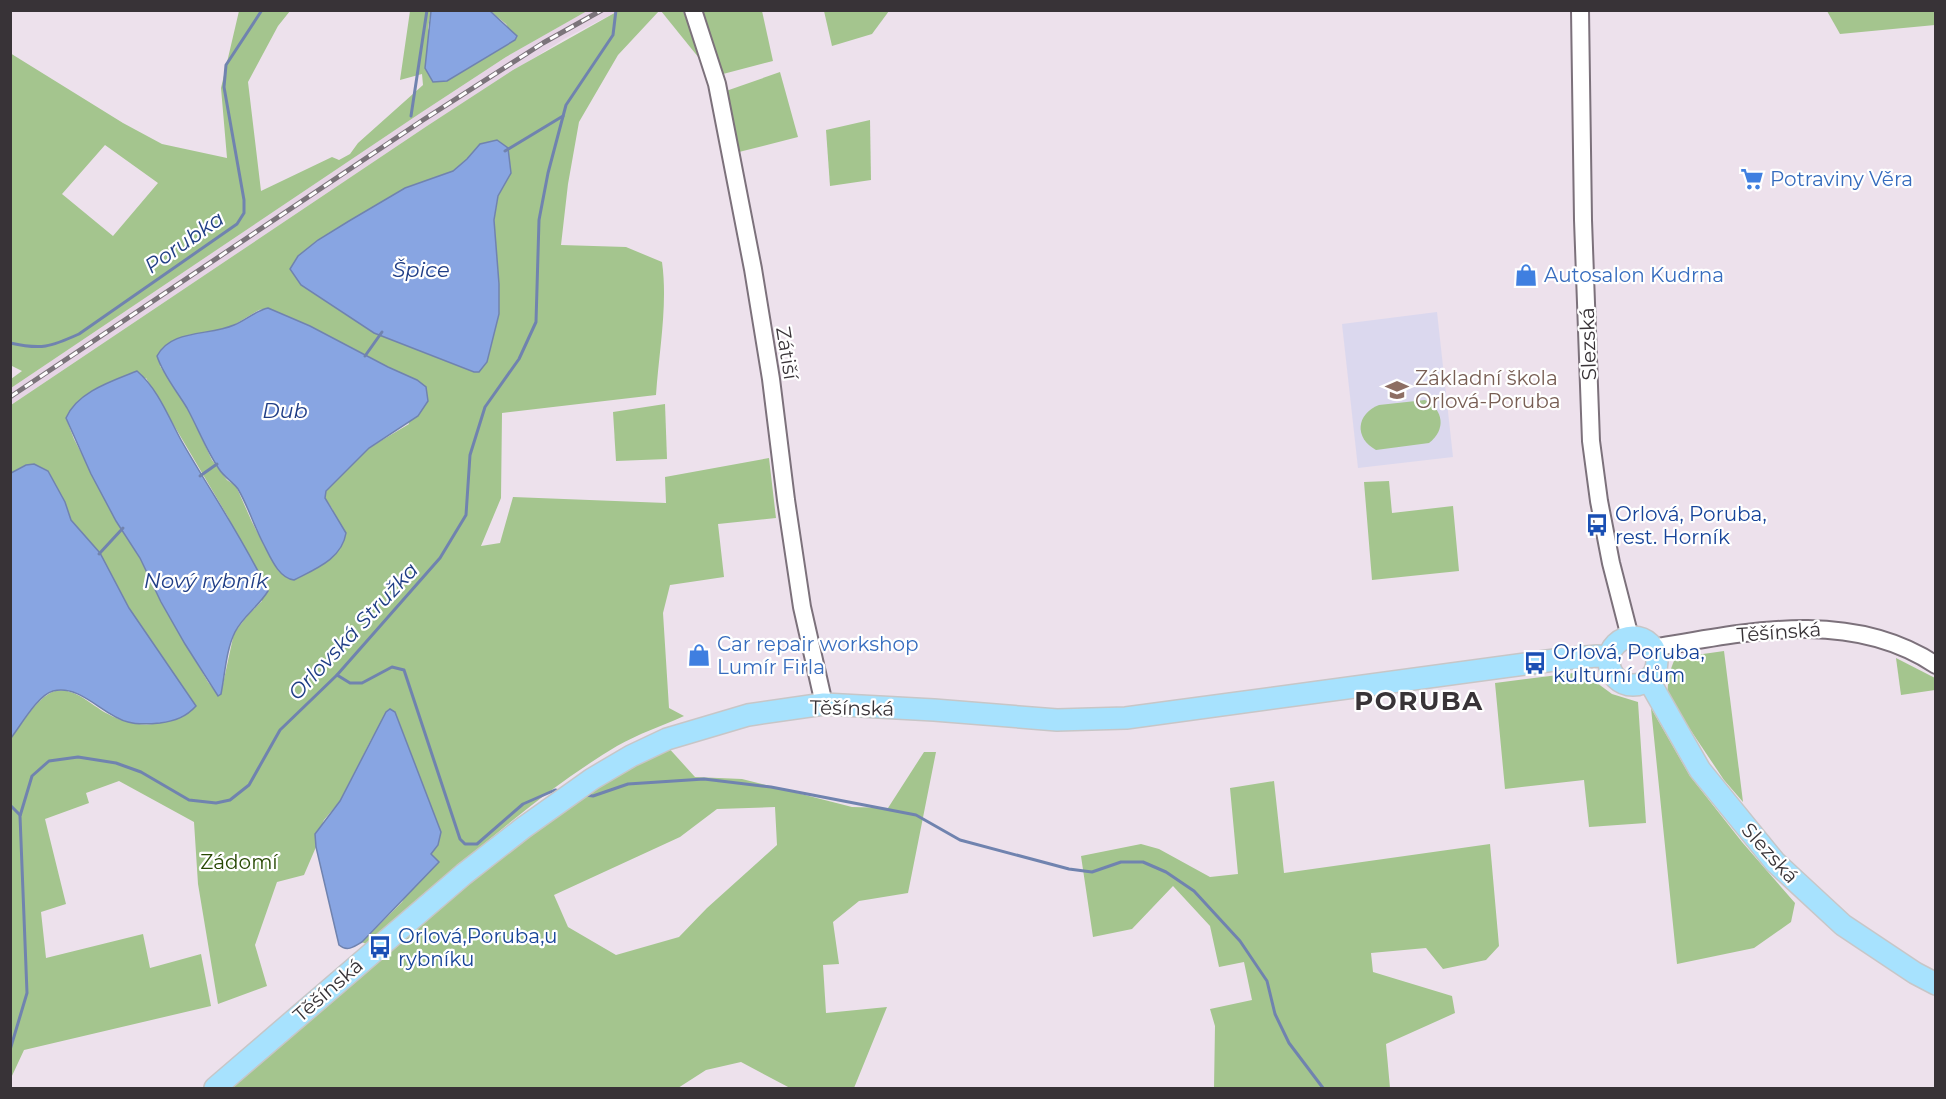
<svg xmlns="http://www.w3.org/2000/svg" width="1946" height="1099" viewBox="0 0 1946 1099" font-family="Montserrat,sans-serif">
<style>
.built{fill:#e6d4e5}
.education{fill:#dbd8ee}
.green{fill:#a4c58e;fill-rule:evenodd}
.water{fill:#88a5e2;stroke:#7083af;stroke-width:1.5}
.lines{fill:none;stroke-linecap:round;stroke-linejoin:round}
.stream{stroke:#7083af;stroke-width:3}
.minor-casing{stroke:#7c717b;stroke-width:20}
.major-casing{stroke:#c7c6c7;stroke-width:24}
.minor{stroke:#fff;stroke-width:16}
.major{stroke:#a7e2fe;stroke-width:21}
.rail-casing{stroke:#7b747a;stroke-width:5}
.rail{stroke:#fff;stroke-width:3;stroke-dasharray:9;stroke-linecap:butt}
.labels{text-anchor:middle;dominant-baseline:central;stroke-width:4.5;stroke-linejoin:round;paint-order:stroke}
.shop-label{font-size:20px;fill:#366cbe;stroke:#fff;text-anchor:start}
.street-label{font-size:20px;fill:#383337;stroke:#fff}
.education-label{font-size:20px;fill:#785e54;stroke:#fff;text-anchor:start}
.transit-label{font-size:20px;fill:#164399;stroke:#fff;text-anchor:start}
.park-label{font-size:20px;fill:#274803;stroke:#fff}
.water-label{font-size:21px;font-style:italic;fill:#203e86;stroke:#fff}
.district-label{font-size:26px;font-weight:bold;letter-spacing:1.5px;fill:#383337;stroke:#fff}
</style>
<rect width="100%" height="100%" fill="#ede1ec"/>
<path class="built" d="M587,11H618L564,39L427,126L11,405V388L419,114L506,57Z"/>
<path class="education" d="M1437,312L1453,457L1358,468L1342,324Z"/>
<g class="green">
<path d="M239,11H290L278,26L248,82L261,191L332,157L339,160L350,154L358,143L423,85L422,74L400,80L410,11H431L428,28L447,81L515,40L506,24L490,11H587L506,57L419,114L11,388V379L22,371L10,365V53L123,123L162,144L227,158L221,88ZM105,145L158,183L113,236L62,194Z"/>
<path d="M618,11H659L618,55L579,122L568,184L561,245L626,247L662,262C668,305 659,351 656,395L502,413L501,498L481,546L500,543L513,497L666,503L665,477L769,458L776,518L718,524L724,577L670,585L663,613L669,708L684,716C662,726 638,734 617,746C527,800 447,877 368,945L362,942L402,902L431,854L441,832L395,712L389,709L371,740L340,801L324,820L315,840L316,847L304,875L277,882L255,945L267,986L218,1004L198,884L194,822L119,781L86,793L89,803L45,819L66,904L41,912L46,958L143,934L150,968L201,954L211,1006L24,1050L11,1078V738C23,723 33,703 50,693C70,682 92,706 108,714C121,721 139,726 153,724C167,721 183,711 196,706L129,608L100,553L71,520L65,502L48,471L34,464L26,465L11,473V405L427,126L513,70ZM480,144L510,173L498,196L494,220L499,284L479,372H474L374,333L301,285L378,205L405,188L453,171L467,159ZM268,308L310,326L388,367L409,424L369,448L326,491L325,498L333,510L268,553L252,522L236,486L227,480L212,460L188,409L160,366L189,335L219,330L234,325L259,310ZM146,378L228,517L262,601L248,615L234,633L221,693L218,695L208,682L161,602L140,558L116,521L74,439L66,418Z"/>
<path d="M661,11H683L703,63Z"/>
<path d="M701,11H762L773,61L723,74Z"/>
<path d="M824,11V10L889,11L872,34L832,46Z"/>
<path d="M1827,11H1935V25L1840,34Z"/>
<path d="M780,72L798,137L739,152L726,91Z"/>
<path d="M870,120L871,180L830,186L826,130Z"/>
<path d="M1425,400C1444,410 1446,430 1429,443L1376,450C1354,438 1356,414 1379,405Z"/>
<path d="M665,404L667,459L616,461L613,412Z"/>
<path d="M1389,481L1392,513L1453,506L1459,571L1372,580L1364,482Z"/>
<path d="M1724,651L1743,802L1724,780L1667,695L1669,674L1675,658Z"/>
<path d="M1896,658L1935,678V690L1901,695Z"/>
<path d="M1582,672L1612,694L1638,702L1646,823L1589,827L1584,780L1505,789L1495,683Z"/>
<path d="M1651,708L1690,776L1742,842L1795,903L1791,922L1754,948L1677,964Z"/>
<path d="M666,745L695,777L742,779L852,807L888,808L924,752H936L908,893L859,901L833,922L839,964L823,965L826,1013L887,1007L854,1088H790L741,1062L706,1070L678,1088H228L527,834L602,780ZM775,807L777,845L707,908L679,937L616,955L568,927L554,895L680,837L717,809Z"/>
<path d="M1274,781L1284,873L1490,844L1499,946L1486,960L1443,969L1426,948L1371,953L1373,972L1452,996L1455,1013L1386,1044L1390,1088H1214L1215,1026L1210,1009L1252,1000L1244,962L1219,967L1210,926L1173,886L1132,929L1093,937L1081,856L1141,844L1159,849L1210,877L1238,874L1230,788Z"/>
</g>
<g class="water">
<path d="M431,11H490L517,36L515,40L447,81L433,82L425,68Z"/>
<path d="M497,140L508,148L511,173L498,196L494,220L499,284V314L487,362L479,372H474L374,333L301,285L290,269L298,256L318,240L349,221L405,188L453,171L467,159L480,144Z"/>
<path d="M268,308L310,326L388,367L417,380L426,387L428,401L418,416L369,448L326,491L325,498L346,533C342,559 315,569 294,580C278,578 270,556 263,543C254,526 248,506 238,489C233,482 224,477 219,469C206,450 198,428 187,408C177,391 163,375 157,356C171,329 209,336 234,325C246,320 255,311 268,308Z"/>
<path d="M137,371C158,389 168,416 181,440C210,491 243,538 268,591C259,606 243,616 235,632C226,650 225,674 221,694L218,696L185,644L161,602L140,558L116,521L91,474L66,418C77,392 112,381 137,371Z"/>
<path d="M34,464L48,471L65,502L71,520L100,553L129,608L196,706C186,717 175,721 160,723C150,724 138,725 128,722C103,716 81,684 53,691C38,695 21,725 11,738V473L26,465Z"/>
<path d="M390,709L395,712L441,832L438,845L431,854L439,862L362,942C354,947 347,952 339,945L316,847L315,834L340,801L386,712Z"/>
</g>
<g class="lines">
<g class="stream">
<path d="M411,116L427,10"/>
<path d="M505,151L563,116"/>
<path d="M10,343C42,350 50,347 79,334L237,224L244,213V200L224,87L226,65L262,10"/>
<path d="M365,356L382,332"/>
<path d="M200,476L217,464"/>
<path d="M99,554L123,528"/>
<path d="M337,675L350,683H362L392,667L404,670L460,839L465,844H477L523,804L555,790L560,791"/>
<path d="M585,795L593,796L628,784L704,779L771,787L916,815L960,840L1069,869L1092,872L1121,862H1143L1166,872L1194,891L1240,941L1267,981L1275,1014L1289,1043L1323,1088"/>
<path d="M10,805L20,815"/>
<path d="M10,1050L27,993L20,816L32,776L49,761L78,757L116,763L141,772L189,800L216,803L230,800L249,785L280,730L337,675L440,558L466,515L470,455L485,407L519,359L536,322L539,220L548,173L566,105L613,35L616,10"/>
</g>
<g class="minor-casing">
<g id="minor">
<path d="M693,10L717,84L753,269L771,379L786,500L802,607L824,704"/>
<path d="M1580,10L1583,220L1591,441L1599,501L1611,563L1630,637"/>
<path d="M1653,648C1746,632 1850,608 1936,665"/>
</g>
</g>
<g class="major-casing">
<g id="major">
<circle cx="1633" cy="661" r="24"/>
<path d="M1648,679L1700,770L1775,862L1843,925L1915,973L1936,984"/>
<path d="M215,1088L464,874L523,828L592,779L631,756L667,739L748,715L824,704L934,710L1057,720L1126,718L1562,659L1597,656L1609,657"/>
</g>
</g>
<use href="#minor" class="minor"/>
<use href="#major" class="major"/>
<g class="rail-casing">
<path id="rail" d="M10,397L423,120L543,43L602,10"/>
</g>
<use href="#rail" class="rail"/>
</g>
<defs>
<g id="supermarket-bare" transform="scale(1.8)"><path d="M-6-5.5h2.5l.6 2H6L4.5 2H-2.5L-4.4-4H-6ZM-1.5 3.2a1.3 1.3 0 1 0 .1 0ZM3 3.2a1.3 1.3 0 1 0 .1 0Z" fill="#3f7fe0" stroke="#fff" stroke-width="2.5" paint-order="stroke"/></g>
<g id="shop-bare" transform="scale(1.8)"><path d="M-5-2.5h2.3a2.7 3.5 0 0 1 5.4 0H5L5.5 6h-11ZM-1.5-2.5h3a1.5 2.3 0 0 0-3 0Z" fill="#3f7fe0" stroke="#fff" stroke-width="2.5" paint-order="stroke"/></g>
<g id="school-bare" transform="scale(1.8)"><path d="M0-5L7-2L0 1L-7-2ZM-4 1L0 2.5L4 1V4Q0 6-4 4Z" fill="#8d6e63" stroke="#fff" stroke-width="2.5" paint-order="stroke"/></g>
<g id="bus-bare" transform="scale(1.8)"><path d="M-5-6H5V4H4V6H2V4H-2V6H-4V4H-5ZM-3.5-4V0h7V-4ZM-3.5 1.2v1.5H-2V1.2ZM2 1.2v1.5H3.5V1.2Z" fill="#1a4fb4" stroke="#fff" stroke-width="2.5" paint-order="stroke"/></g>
</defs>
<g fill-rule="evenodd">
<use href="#supermarket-bare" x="1752" y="179"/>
<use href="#shop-bare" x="1526" y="275"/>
<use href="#school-bare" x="1397" y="390"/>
<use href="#bus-bare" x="1597" y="525"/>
<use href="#shop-bare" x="699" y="655"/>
<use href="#bus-bare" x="1535" y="663"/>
<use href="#bus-bare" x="380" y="947"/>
</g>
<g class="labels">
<g class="shop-label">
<text x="1770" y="179">Potraviny Věra</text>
<text x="1544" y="275">Autosalon Kudrna</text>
<text x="717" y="644">Car repair workshop<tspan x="717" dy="23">Lumír Firla</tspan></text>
</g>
<g class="street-label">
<text transform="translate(1588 344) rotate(-92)">Slezská</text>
<text transform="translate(787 353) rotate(81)">Zátiší</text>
<text transform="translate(1779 632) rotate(-4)">Těšínská</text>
<text transform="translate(852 708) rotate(1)">Těšínská</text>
<text transform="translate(1770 853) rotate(48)">Slezská</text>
<text transform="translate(328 990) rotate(-41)">Těšínská</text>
</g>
<g class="education-label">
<text x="1415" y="378">Základní škola<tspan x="1415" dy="23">Orlová-Poruba</tspan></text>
</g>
<g class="transit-label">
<text x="1615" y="514">Orlová, Poruba,<tspan x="1615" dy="23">rest. Horník</tspan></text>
<text x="1553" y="652">Orlová, Poruba,<tspan x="1553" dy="23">kulturní dům</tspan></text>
<text x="398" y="936">Orlová,Poruba,u<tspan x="398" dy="23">rybníku</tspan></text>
</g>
<g class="park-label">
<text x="239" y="862">Zádomí</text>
</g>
<g class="water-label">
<text transform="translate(184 242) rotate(-35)">Porubka</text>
<text x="421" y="269">Špice</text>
<text x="285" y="410">Dub</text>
<text x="206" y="580">Nový rybník</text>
<text transform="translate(353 631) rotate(-47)">Orlovská Stružka</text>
</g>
<g class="district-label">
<text x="1419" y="701">PORUBA</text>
</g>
</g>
<rect width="1946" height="1099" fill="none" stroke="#383337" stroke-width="24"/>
</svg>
